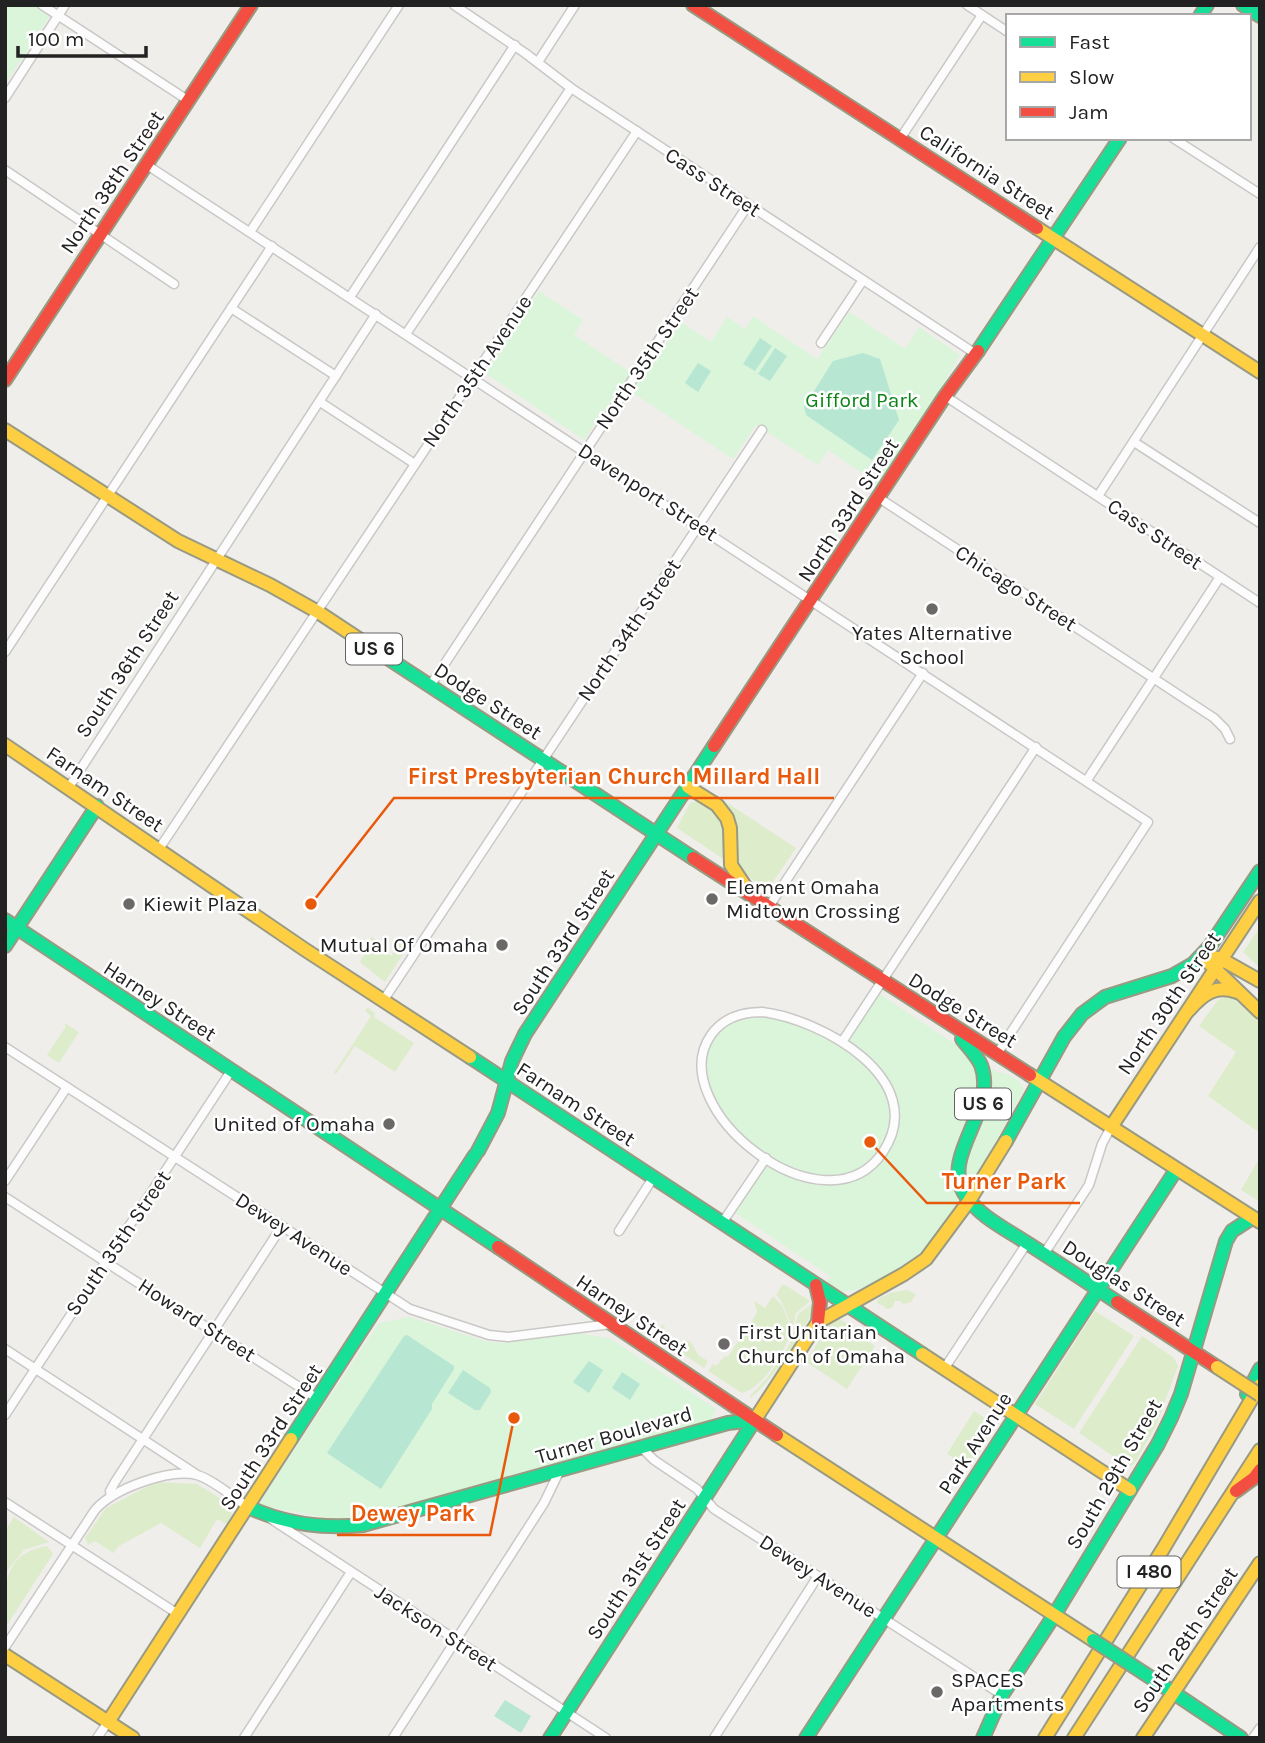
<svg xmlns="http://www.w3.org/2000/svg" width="1265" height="1743" viewBox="0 0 1265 1743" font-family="Karla,sans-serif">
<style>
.grass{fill:#ddeccb}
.park{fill:#daf5da}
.pitch{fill:#b7e6d2}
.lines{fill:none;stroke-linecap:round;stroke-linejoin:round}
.street-casing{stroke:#c9c8c7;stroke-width:11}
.fast-casing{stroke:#999a82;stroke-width:16}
.slow-casing{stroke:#999a82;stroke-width:16}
.jam-casing{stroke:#999a82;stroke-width:16}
.street{stroke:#fdfcfc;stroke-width:8}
.fast{stroke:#16e098;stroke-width:12}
.slow{stroke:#ffcf43;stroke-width:12}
.jam{stroke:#f24e42;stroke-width:12}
.fast-bridge-casing{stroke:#999a82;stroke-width:16;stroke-linecap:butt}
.slow-bridge-casing{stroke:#999a82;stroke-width:16;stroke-linecap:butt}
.fast-bridge{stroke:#16e098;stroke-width:12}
.slow-bridge{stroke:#ffcf43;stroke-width:12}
.poi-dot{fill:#6a6968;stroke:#fff;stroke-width:2.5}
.labels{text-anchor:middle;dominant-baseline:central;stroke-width:5;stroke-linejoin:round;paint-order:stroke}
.shield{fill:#fff;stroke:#646464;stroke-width:2}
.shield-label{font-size:19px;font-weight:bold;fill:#222}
.street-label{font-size:21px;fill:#222;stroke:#fff}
.park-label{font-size:21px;fill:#0c8416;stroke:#fff}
.poi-label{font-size:21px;fill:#222;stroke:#fff;text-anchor:start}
.leader{fill:none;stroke:#e8590c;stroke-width:2.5}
.callout-dot{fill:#e8590c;stroke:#fff;stroke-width:2.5}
.callout-label{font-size:23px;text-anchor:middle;font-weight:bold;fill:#e8590c;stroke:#fff;stroke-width:5;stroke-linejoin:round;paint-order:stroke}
</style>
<rect width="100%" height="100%" fill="#f0eeeb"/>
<g class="grass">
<path d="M703,787L796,848L771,885C755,887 742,871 737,857H733L734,832L701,790Z"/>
<path d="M697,801L723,817L725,860L677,828L690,803Z"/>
<path d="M1260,927V968L1243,952Z"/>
<path d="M372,937L386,946L383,951L391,956L400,943L407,948L385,982L360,962L367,950V943Z"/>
<path d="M1229,995L1260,1022V1133L1208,1096L1236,1052L1199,1026L1218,1000Z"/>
<path d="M367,1007L375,1013L374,1017L414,1043L395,1072L355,1046L336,1074L334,1073L371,1016L365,1011Z"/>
<path d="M65,1023L79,1032L59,1063L47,1055L65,1028Z"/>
<path d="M1260,1157V1202L1241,1190Z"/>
<path d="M782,1285H785L810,1301L796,1313L793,1326C785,1316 786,1304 776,1295Z"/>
<path d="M907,1290L916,1294L911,1302L903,1304L900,1301H895L892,1308L885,1309L884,1306L877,1303L878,1299L890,1293Z"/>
<path d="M773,1296L782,1305L792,1331C783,1353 764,1387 742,1393L708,1371L713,1364L716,1366L725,1356L728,1357L742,1335L740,1332L752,1321L757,1312L754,1301L765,1308Z"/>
<path d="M812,1304L814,1310C798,1338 778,1375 751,1398L750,1396L767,1378L791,1342L798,1314Z"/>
<path d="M1095,1311L1134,1336L1074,1429L1035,1404Z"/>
<path d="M838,1318L857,1330L854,1335L856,1337L860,1336L875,1346L847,1389L806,1362L832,1320Z"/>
<path d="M662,1324L665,1327L662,1332L682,1344L686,1340L691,1342L698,1355L708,1361L704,1368L658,1337L657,1332Z"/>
<path d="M1142,1336L1174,1358L1178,1366L1156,1426L1134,1464L1129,1467L1079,1433Z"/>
<path d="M974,1411L993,1423L994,1427L970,1465L967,1463L965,1465L947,1454Z"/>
<path d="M156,1482L197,1484L231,1505L228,1506L232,1515L226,1524L217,1519L200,1548L161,1523L119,1546L113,1553L95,1541L88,1545L85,1538L106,1508Z"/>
<path d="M14,1517L49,1542L24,1550L5,1573V1531Z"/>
<path d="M47,1546L53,1554L5,1628C5,1590 0,1554 47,1546Z"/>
</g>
<g class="park">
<path d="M5,5H37L48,13L49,18L5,84Z"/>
<path d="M539,291L583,320L574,335L642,380L681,322L711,342L727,317L745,329L753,316L817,359L849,312L905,349L919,327L960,355L939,392L878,484L828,450L818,465L756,425L733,459L621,385L584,440L485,373Z"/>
<path d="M875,991L997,1072C1007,1072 1022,1081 1024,1090L984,1163L925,1250L885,1277L863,1288L844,1292L826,1283L830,1276L731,1210L766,1158L748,1145L708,1098L702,1053L725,1021L766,1012L842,1042Z"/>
<path d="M410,1317L485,1341L502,1343L578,1333L611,1339L716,1409L711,1420L369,1516L334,1519L263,1506L260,1503L263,1497L379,1323Z"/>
</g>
<g class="pitch">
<path d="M760,338L772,346L755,371L743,364Z"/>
<path d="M775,348L787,356L770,381L758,374Z"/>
<path d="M863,353L880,359L899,420L872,460L806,415L804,407L833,361Z"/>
<path d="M698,363L711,371L698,392L685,383Z"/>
<path d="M407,1335L454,1366V1369L432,1404V1409L381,1489L327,1453L404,1336Z"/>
<path d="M589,1361L603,1370L589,1393L573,1382Z"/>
<path d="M463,1370L490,1388L491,1392L480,1410H475L448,1393Z"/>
<path d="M622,1372L640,1384L630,1400L612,1388Z"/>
<path d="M505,1700L531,1716L521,1733L494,1716Z"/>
</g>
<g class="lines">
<g class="street-casing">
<g id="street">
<path d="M42,5L189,101"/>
<path d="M454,5L525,53L571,88L976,354"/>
<path d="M967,5L1008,32"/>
<path d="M538,62L575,5"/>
<path d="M5,98L65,5"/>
<path d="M1173,138L1260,194"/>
<path d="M900,139L982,15"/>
<path d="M147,165L1148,822L997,1054"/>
<path d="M5,170L174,284"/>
<path d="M250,232L399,5"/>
<path d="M350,297L515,45"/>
<path d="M231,308L336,376"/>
<path d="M406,334L571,88"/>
<path d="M821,343L863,280"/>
<path d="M945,396L1260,603"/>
<path d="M320,402L415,464"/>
<path d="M1134,442L1260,523"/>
<path d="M1098,496L1260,247"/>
<path d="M879,498L1214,718L1225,729L1230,739"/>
<path d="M5,652L272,246"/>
<path d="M430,686L748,205"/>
<path d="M1087,780L1220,577"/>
<path d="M69,787L376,314"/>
<path d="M159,849L637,131"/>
<path d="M768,908L923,673"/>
<path d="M383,1001L762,430"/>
<path d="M762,1012C821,1019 931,1079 883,1152C825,1238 661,1107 711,1035C723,1018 742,1012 762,1012Z"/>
<path d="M842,1042L1036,747"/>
<path d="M5,1047L410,1309L489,1335L508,1337L611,1324"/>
<path d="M5,1181L67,1087"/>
<path d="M5,1197L318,1399"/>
<path d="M722,1223L766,1158"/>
<path d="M619,1231L653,1178"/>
<path d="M1044,1254L1089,1185L1102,1144L1111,1127"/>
<path d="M5,1349L196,1474"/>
<path d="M944,1369L1027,1243"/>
<path d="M5,1415L231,1071"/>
<path d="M642,1448L654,1460L697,1489L714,1509L1002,1695"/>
<path d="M111,1496L110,1491L115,1482L282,1226"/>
<path d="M5,1502L178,1614"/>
<path d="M271,1519L606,1738"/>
<path d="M5,1647L95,1510C113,1489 169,1468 197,1475C212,1479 234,1498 248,1507"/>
<path d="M97,1738L108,1722"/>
<path d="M244,1738L351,1572"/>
<path d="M393,1738L544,1503L560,1470"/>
<path d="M714,1738L818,1576"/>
<path d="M1253,1738L1260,1728"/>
</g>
</g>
<g class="fast-casing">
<g id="fast">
<path d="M1243,5L1260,16"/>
<path d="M1200,16L1207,5"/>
<path d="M978,351L1120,138"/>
<path d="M383,655L693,858"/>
<path d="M5,920L498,1247"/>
<path d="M5,946L97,806"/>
<path d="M962,1039C968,1047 977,1056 981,1065C998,1110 941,1154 964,1193C978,1216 1006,1229 1027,1243C1057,1262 1087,1282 1117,1302"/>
<path d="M470,1057L922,1354"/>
<path d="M1006,1141L1064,1037L1082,1014L1105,997L1172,976L1193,964L1210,946L1260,871"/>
<path d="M478,1151L498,1113L512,1061L525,1034L714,746"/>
<path d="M1247,1394L1260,1369"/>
<path d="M291,1439L475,1155"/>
<path d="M248,1507C285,1524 323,1529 363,1525L728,1423L754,1420"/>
<path d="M1153,1679L1241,1738"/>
<path d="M1002,1695L1055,1614L1158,1444L1171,1418L1181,1394L1226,1241L1232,1231L1252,1218"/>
<path d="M550,1738L756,1418"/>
<path d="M806,1738L1176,1170"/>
<path d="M983,1738L1002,1695"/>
</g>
</g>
<g class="slow-casing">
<g id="slow">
<path d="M1037,228L1260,372"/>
<path d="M5,430L178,541L270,585L318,612L383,655"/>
<path d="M5,745L304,949L470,1057"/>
<path d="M688,787L717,805L727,818L730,828L731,865L747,889"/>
<path d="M1203,954L1209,963L1260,1012"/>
<path d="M1203,954L1221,959L1260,981"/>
<path d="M1189,1010C1203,994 1216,984 1237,992"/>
<path d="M1030,1075L1260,1222"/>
<path d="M1111,1127L1260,901"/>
<path d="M922,1354L1130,1490"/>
<path d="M756,1418L818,1322L904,1274L926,1259L969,1201L1006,1141"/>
<path d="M777,1435L1093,1640"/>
<path d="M5,1655L133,1738"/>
<path d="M108,1722L291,1439"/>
<path d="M1045,1738L1163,1549L1260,1385"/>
<path d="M1074,1738L1260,1450"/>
<path d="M1143,1738L1260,1563"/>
</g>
</g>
<g class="jam-casing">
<g id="jam">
<path d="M693,5L1037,228"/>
<path d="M5,380L251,5"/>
<path d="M714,746L945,396L978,351"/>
<path d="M693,858L1030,1075"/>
<path d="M498,1247L777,1435"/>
<path d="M816,1285L820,1302L818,1322"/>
<path d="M1117,1302L1217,1367"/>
<path d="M1236,1491L1254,1478L1260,1470"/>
</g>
</g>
<use href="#street" class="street"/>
<use href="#fast" class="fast"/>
<use href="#slow" class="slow"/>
<use href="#jam" class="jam"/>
<g class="fast-bridge-casing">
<path id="fast-bridge" d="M1093,1640L1153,1679"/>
</g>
<g class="slow-bridge-casing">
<path id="slow-bridge" d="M1217,1367L1260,1395"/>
</g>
<use href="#fast-bridge" class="fast-bridge"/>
<use href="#slow-bridge" class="slow-bridge"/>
</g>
<g class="poi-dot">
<circle cx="932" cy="609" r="7"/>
<circle cx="712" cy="899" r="7"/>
<circle cx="129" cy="904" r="7"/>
<circle cx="502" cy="945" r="7"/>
<circle cx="389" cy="1124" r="7"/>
<circle cx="724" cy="1344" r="7"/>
<circle cx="937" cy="1692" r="7"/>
</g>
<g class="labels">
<g class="shield">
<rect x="346" y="633.5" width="56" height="31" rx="5"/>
<rect x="955" y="1088.5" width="56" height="31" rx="5"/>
<rect x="1117.5" y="1556.5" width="63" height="31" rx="5"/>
</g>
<g class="shield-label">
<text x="374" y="649">US 6</text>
<text x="983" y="1104">US 6</text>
<text x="1149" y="1572">I 480</text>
</g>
<g class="street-label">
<text transform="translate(987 172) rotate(33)">California Street</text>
<text transform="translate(112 182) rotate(-56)">North 38th Street</text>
<text transform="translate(713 182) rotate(33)">Cass Street</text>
<text transform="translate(647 358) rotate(-56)">North 35th Street</text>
<text transform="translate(477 371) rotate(-56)">North 35th Avenue</text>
<text transform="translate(648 492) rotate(33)">Davenport Street</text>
<text transform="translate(848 510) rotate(-57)">North 33rd Street</text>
<text transform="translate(1155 534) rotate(34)">Cass Street</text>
<text transform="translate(1016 588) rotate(33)">Chicago Street</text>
<text transform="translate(629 630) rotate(-56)">North 34th Street</text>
<text transform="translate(127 664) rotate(-57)">South 36th Street</text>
<text transform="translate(488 701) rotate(33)">Dodge Street</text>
<text transform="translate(105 789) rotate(34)">Farnam Street</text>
<text transform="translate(563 942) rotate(-57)">South 33rd Street</text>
<text transform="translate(160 1001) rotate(33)">Harney Street</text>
<text transform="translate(1169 1003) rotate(-56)">North 30th Street</text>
<text transform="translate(963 1010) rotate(32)">Dodge Street</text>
<text transform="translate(576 1104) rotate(33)">Farnam Street</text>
<text transform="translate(294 1234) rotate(33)">Dewey Avenue</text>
<text transform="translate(118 1243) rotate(-56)">South 35th Street</text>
<text transform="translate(1124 1283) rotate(33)">Douglas Street</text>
<text transform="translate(632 1315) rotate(34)">Harney Street</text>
<text transform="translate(197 1320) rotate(33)">Howard Street</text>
<text transform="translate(614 1435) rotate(-16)">Turner Boulevard</text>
<text transform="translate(271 1437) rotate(-57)">South 33rd Street</text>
<text transform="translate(975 1443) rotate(-57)">Park Avenue</text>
<text transform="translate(1114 1474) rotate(-60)">South 29th Street</text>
<text transform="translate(636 1569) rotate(-57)">South 31st Street</text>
<text transform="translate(818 1576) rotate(33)">Dewey Avenue</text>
<text transform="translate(436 1628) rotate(33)">Jackson Street</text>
<text transform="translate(1185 1640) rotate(-56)">South 28th Street</text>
</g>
<g class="park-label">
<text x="862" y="400">Gifford Park</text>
</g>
<g class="poi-label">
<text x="932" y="633" text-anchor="middle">Yates Alternative<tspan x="932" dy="24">School</tspan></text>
<text x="726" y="887">Element Omaha<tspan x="726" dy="24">Midtown Crossing</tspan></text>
<text x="143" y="904">Kiewit Plaza</text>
<text x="488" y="945" text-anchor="end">Mutual Of Omaha</text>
<text x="375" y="1124" text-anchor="end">United of Omaha</text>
<text x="738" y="1332">First Unitarian<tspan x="738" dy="24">Church of Omaha</tspan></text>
<text x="951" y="1680">SPACES<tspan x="951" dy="24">Apartments</tspan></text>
</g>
</g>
<path class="leader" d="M311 904L394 798H834M870 1142L927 1203H1080M514 1418L490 1535H337"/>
<g class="callout-dot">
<circle cx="311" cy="904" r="7"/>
<circle cx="870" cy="1142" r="7"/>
<circle cx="514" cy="1418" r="7"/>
</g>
<g class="callout-label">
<text x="614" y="784">First Presbyterian Church Millard Hall</text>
<text x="1004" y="1189">Turner Park</text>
<text x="413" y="1521">Dewey Park</text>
</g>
<rect width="1265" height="1743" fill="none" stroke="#222222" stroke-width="14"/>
<rect x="1006" y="14" width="245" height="126" fill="#ffffff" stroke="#a7a7a7" stroke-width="2"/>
<rect x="1020" y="37" width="35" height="10" fill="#16e098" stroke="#a7a7a7" stroke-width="2"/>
<text x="1069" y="49" font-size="21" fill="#222222">Fast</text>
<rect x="1020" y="72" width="35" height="10" fill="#ffcf43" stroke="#a7a7a7" stroke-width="2"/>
<text x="1069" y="84" font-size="21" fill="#222222">Slow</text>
<rect x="1020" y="107" width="35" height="10" fill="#f24e42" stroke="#a7a7a7" stroke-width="2"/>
<text x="1069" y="119" font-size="21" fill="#222222">Jam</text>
<path d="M18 46v10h128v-10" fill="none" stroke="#222222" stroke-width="3.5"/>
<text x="28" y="46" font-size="21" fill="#222222" stroke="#ffffff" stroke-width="5" paint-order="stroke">100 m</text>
</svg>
